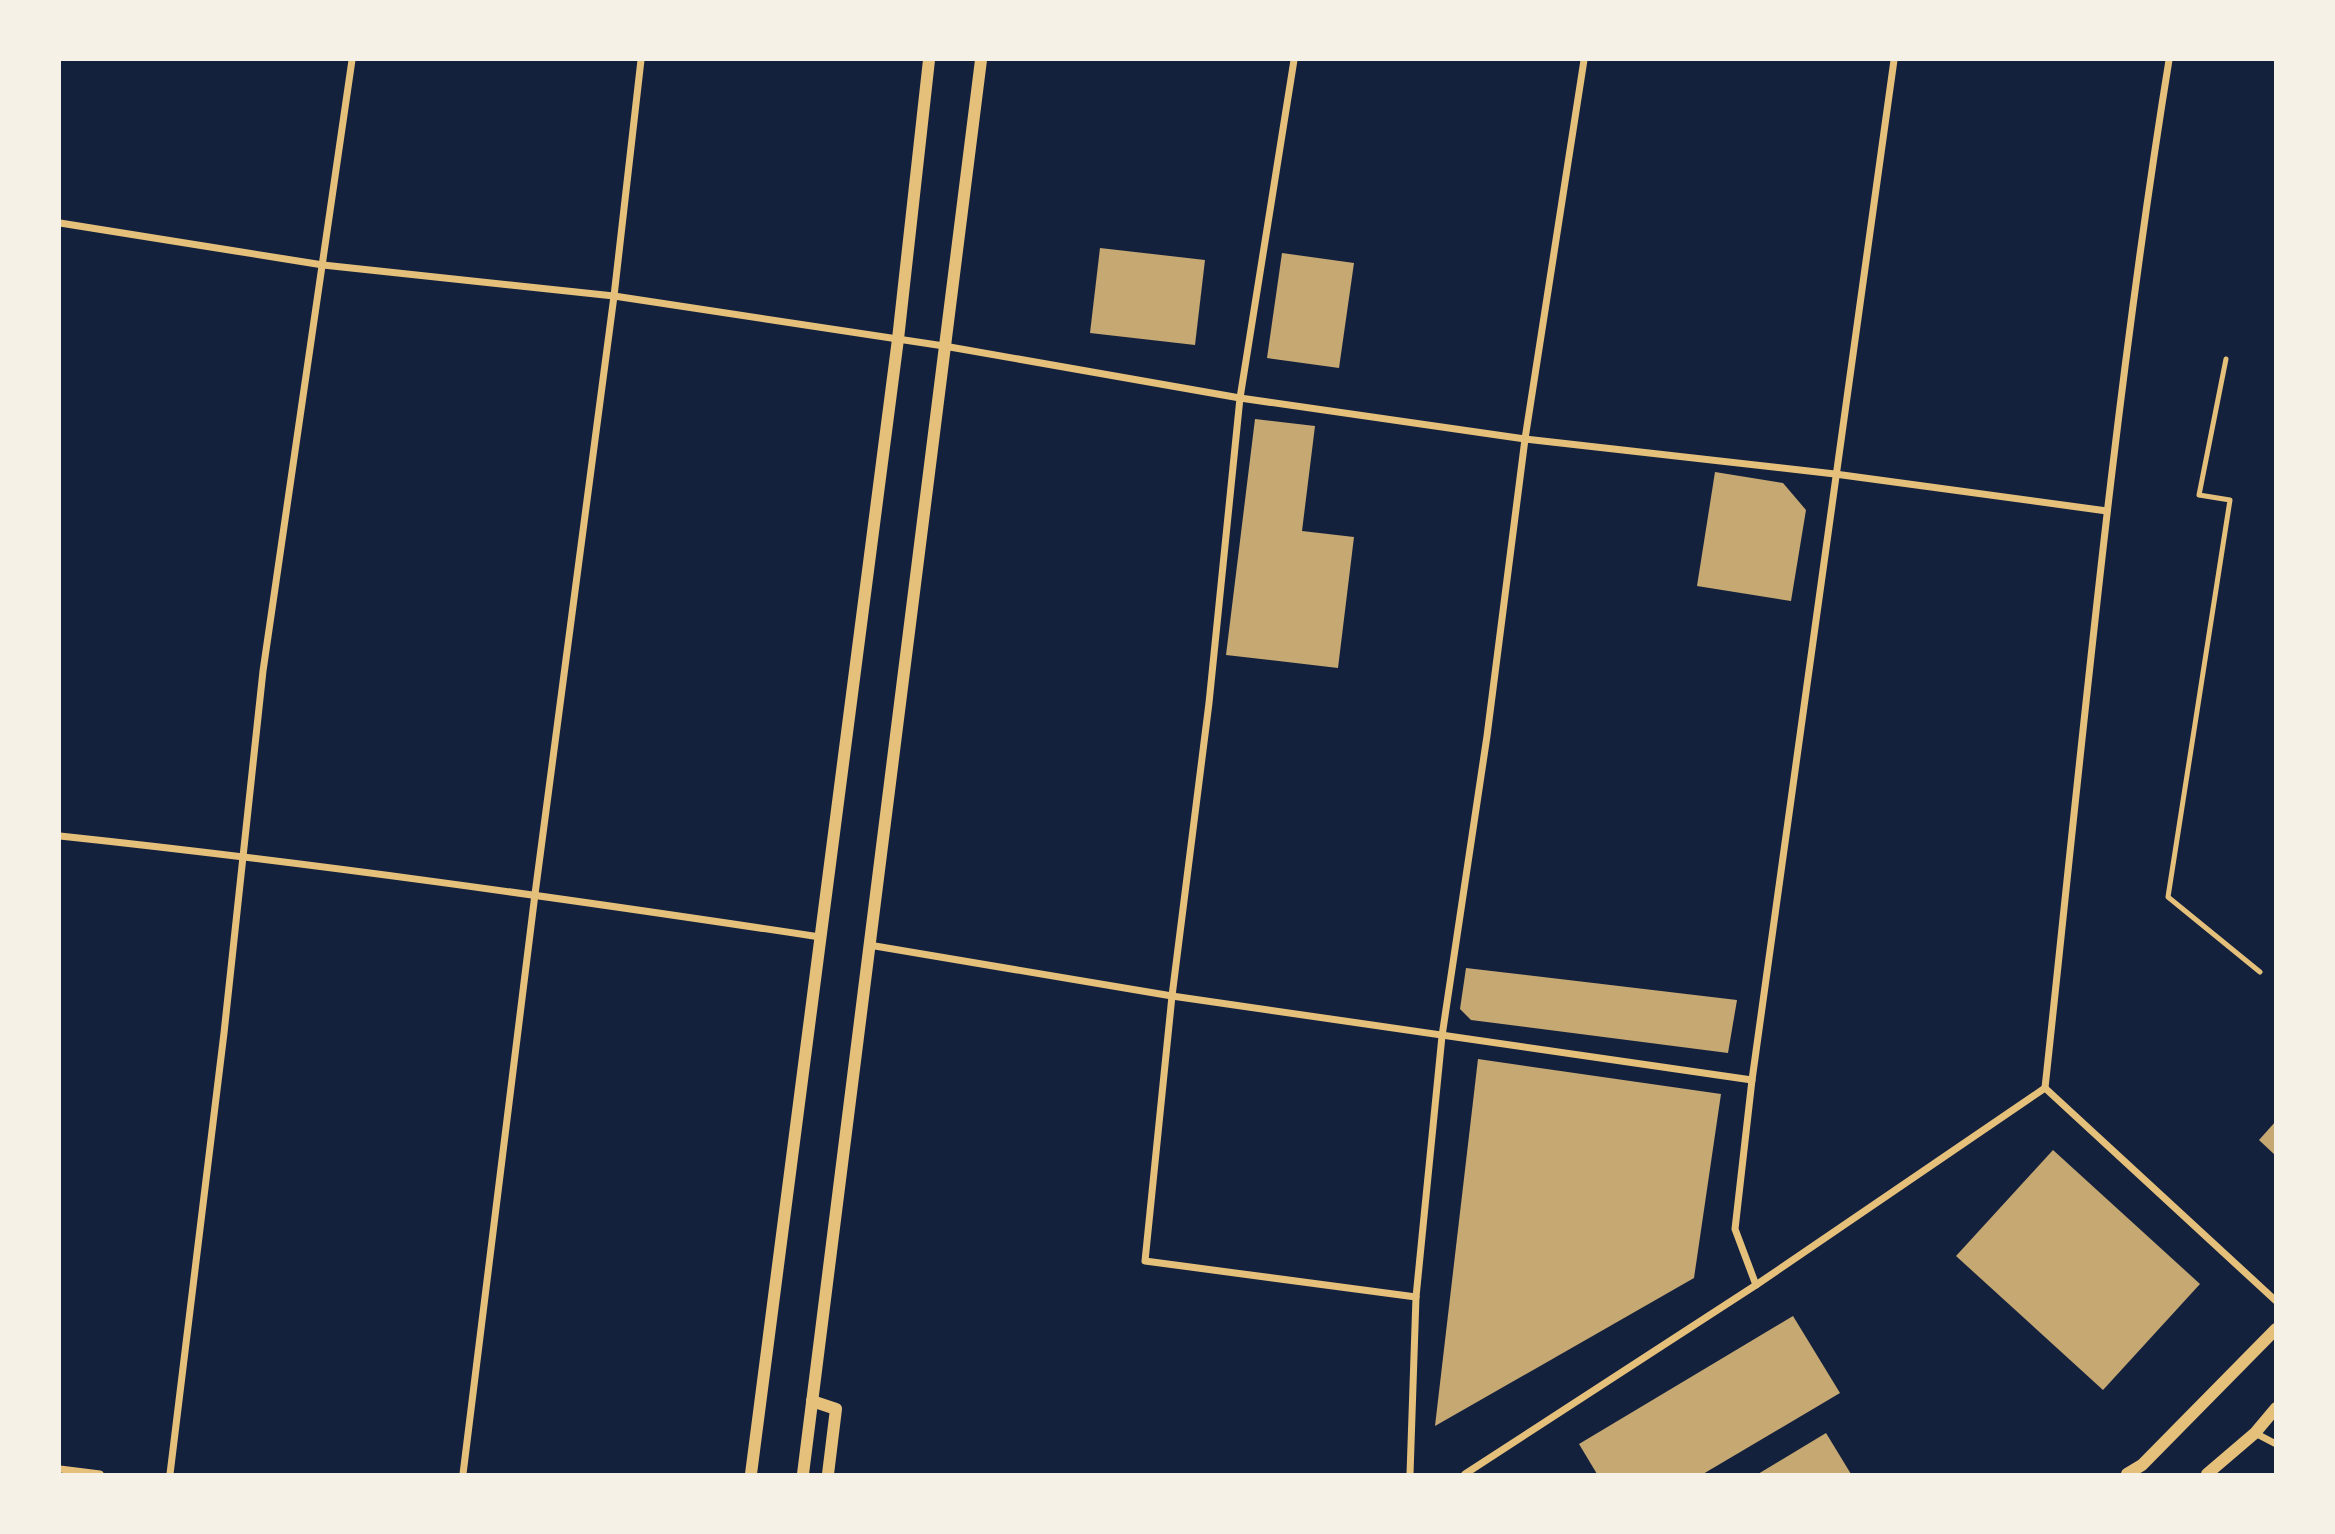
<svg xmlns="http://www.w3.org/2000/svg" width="2335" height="1534" viewBox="0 0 2335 1534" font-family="'Libre Baskerville',serif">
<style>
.building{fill:#c6a872}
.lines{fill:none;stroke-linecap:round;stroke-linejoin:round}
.service{stroke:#e5c07b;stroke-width:5}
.minor{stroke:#e5c07b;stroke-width:7}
.tertiary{stroke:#e5c07b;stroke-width:12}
</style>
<rect width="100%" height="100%" fill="#14213d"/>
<g class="building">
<path d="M1100,248L1205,260L1195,345L1090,333Z"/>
<path d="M1282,253L1354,263L1339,368L1267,358Z"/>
<path d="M1255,419L1315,426L1302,531L1354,537L1338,668L1226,655Z"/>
<path d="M1715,472L1783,483L1806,510L1791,601L1697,586Z"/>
<path d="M1466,968L1737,1000L1728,1053L1471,1020L1460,1009Z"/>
<path d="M1478,1059L1721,1094L1694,1278L1435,1426Z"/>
<path d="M2276,1121V1156L2259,1140Z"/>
<path d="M2053,1150L2200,1284L2103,1390L1956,1256Z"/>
<path d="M1793,1316L1840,1393L1703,1474H1597L1579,1444Z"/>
<path d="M1826,1433L1851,1474H1758Z"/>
</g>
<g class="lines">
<path class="service" d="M2226,359L2199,495L2230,500L2168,897L2260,972"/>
<g class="minor">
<path d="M1294,60L1240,398L1209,703L1172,996L1145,1261L1416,1297"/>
<path d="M60,223L323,265L614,296L944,346L1240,398L1525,439L1835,474L2107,511"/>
<path d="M60,836C314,863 567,899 820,937"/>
<path d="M869,945L1172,996L1752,1080"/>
<path d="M2045,1088C2082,745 2114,400 2169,60"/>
<path d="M1756,1285L1735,1229L1752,1080L1894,60"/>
<path d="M2255,1433L2276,1444"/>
<path d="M60,1469L100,1474"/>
<path d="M170,1474L224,1033L263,671L352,60"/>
<path d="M463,1474L535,894L614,296L641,60"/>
<path d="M1410,1474L1416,1297L1442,1036L1487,736L1525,439L1584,60"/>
<path d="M1465,1474L1756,1285L2045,1088L2276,1301"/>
</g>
<g class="tertiary">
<path d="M812,1401L836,1409L828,1474"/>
<path d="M751,1474L898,339L929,60"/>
<path d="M803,1474L981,60"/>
<path d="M2127,1474L2142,1465L2276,1329"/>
<path d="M2207,1474L2255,1433L2276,1408"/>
</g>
</g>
<rect width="2335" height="1534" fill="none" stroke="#f6f1e7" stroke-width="122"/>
</svg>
